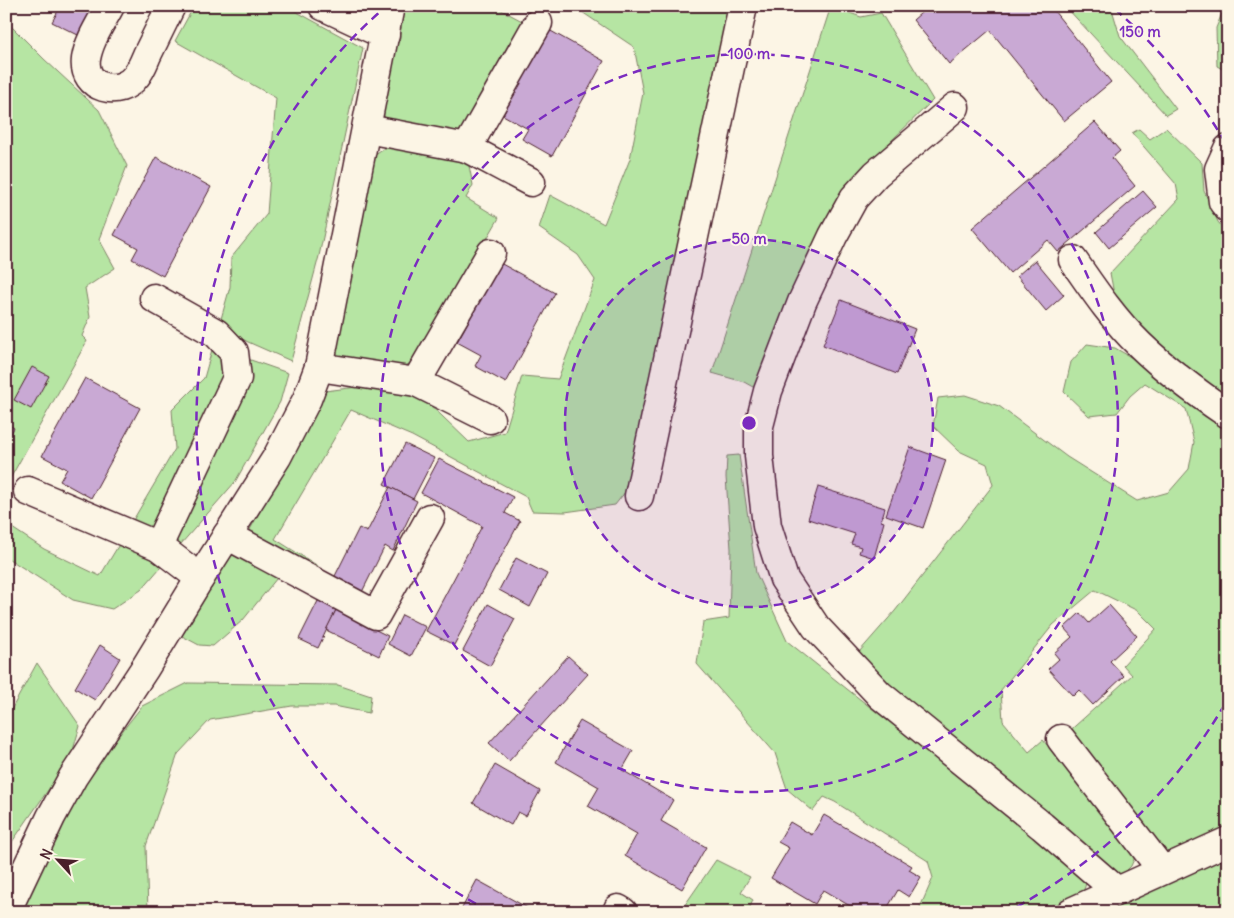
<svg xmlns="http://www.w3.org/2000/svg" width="1234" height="918" viewBox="0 0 1234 918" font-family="Delius,sans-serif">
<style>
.green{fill:#b6e5a3;stroke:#808267}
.building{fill:#c9a9d4;stroke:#4a1f2b}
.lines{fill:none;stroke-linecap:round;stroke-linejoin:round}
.minor-casing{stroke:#4a1f2b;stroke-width:31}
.minor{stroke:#fcf5e5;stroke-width:28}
.ring{fill:none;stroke:#7b2cbf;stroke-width:2.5;stroke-dasharray:9 6}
.centre{fill:#7b2cbf;stroke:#fcf5e5;stroke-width:2.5}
.ring-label{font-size:15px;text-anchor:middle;font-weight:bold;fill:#7b2cbf;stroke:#fcf5e5;stroke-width:4;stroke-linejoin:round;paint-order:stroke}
</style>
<rect width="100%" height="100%" fill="#fcf5e5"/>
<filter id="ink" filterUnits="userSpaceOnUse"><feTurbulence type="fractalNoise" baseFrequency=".02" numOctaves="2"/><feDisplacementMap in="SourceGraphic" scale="10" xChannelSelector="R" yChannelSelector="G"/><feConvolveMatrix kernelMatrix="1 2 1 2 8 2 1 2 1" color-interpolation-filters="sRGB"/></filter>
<g filter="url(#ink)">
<g class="green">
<path d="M194,6H286L363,48L319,256L291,361L248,342L219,326L230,287L231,258L267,214L276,98L175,41Z"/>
<path d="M401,6H494L524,22L465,130L451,138L395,123L384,117L382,100Z"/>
<path d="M573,6H734L636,478L615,505L565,512L532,511L526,497L412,436L351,410L275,539L318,566L309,573L246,537L325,391L373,385L417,392L469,442L505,432L522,376L558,379L595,280L578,255L539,228L550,195L604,224L630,159L643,93L634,47Z"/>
<path d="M831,6L861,17L881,13L933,100L844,187L802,278L760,391L744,382L712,373Z"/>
<path d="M1065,6H1111L1120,36L1176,109L1166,115Z"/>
<path d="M1225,6H1228V72L1217,66L1216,28Z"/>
<path d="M6,21L44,59L99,110L127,166L99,239L115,268L85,288L90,317L82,336L87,341L6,486Z"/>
<path d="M1166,128L1202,163L1204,191L1218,222L1228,234V402L1168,358L1114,294L1110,273L1179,199L1176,184L1132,133L1139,129L1150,139Z"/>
<path d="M389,145L468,161L473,185L466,198L499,218L417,359L402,368L344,363L330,353L364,175L375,154Z"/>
<path d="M215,339L229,379L156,536L129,527L175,449L172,410L204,378Z"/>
<path d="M1087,344L1115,348L1155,371L1228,429V826L1168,852L1158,851L1066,734L1132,675L1123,665L1156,629L1138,611L1095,590L1053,625L1001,690L1003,721L1029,752L1043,740L1131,849L1135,857L1131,866L1121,876H1114L884,685L859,652L895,611L993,485L987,464L959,451L933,426L938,398L965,395L999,406L1067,457L1137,501L1169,492L1189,469L1194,442L1186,409L1145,383L1130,396L1117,413L1089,416L1064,392L1071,362Z"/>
<path d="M245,358L288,373L280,402L235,482L174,552L166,543Z"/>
<path d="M739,455L756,573L787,641L847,689L1028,831L1087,880L1083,893L1074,900L1022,912H918L933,878L928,861L835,802L824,797L813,811L787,789L775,753L697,664L703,622L729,618L731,549L726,477L727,456Z"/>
<path d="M6,524L44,549L100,576L123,538L166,561L141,590L112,609L73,600L6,557Z"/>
<path d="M232,554L277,578L243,620L213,646L199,645L182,636Z"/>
<path d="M37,663L80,726L71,757L12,842L6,857V719Z"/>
<path d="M188,683L338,685L371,696L369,713L334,706H292L210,720L178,754L146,846L148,912H19L83,781L142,706Z"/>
<path d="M1228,853V912H1095Z"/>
<path d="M716,860L750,877L741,892L753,900L748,912H680Z"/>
</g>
<g class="building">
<path d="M48,6H99L84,38L52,22L58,11Z"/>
<path d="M929,6H1050L1111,82L1064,121L990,30L949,64L913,20Z"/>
<path d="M549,30L604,61L552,156L522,139L528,129L503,115Z"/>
<path d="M1095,122L1120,151L1112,158L1135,186L1058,252L1048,240L1010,273L972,228Z"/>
<path d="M156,157L211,187L163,276L132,259L138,248L114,235Z"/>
<path d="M1143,191L1157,207L1109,248L1096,232Z"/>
<path d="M1035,260L1064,295L1046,311L1017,276Z"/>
<path d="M500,263L555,293L506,383L475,366L481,355L457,342Z"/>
<path d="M841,300L915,329L897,374L823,345Z"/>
<path d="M32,367L49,376L31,409L14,400Z"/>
<path d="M85,378L140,408L91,498L60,481L67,469L42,456Z"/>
<path d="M6,423L14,428L6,442Z"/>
<path d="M405,444L434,458L413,499L384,484Z"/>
<path d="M910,447L946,460L923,528L886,515Z"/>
<path d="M439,459L513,497L505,513L520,521L454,645L426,631L482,526L421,493Z"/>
<path d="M390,487L417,501L393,551L385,546L362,592L334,578L359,528L367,532Z"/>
<path d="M818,487L885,508L881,521L884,522L874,558L859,553L861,547L851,544L855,534L808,519Z"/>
<path d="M516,558L547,574L530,607L499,590Z"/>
<path d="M319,599L337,608L318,648L299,639Z"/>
<path d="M488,604L515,619L490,666L463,651Z"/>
<path d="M1109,605L1137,636L1110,661L1124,676L1093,705L1079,690L1073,696L1048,669L1059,659L1054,653L1072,637L1064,628L1080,613L1089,623Z"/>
<path d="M336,610L388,636L379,656L326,630Z"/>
<path d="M402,615L426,627L411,656L388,644Z"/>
<path d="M100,645L120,658L95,700L75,688Z"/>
<path d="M568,656L588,674L509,761L489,743Z"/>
<path d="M580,721L633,751L622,770L673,800L661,821L706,847L682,889L625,856L637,834L588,806L599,787L556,762Z"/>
<path d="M495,765L540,791L526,816L518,812L511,825L473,803Z"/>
<path d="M824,815L912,866L909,870L921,877L909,897L898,890L885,912H860L823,890L815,904L771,878L789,848L778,842L790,822L812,835Z"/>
<path d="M477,880L535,912H460Z"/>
</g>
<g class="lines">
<g class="minor-casing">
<g id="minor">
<path d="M110,6C101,23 89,40 86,59C82,89 120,98 136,76C141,70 144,62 147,55C155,39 163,22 171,6"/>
<path d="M323,6L385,35"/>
<path d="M955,107L876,174L854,198L833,236L802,302L768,391L759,426V456L767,526L784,579L816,627L880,695L1042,826L1117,891"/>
<path d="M367,129L467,148L531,182"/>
<path d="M467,148L538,23"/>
<path d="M1228,149L1219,169L1223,202L1228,208"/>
<path d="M1073,260C1093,289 1114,320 1140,345C1167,371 1197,393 1228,414"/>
<path d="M154,298L216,333L234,352L237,378L158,546"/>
<path d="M319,367L416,382L490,419"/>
<path d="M416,382L491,253"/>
<path d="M28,491L158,546L200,578"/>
<path d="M639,496L743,6"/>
<path d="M227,535L376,615L430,518"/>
<path d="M1061,739L1162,870"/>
<path d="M618,909L623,912"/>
<path d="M6,912L51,817L73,777L145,668L200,578L277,457L307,399L319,367L390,6"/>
<path d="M1071,912L1228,841"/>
</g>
</g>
<use href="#minor" class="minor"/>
</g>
</g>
<circle cx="749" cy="423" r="184" fill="#7b2cbf" fill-opacity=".12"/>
<g class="ring">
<circle cx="749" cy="423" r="184"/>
<circle cx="749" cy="423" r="369"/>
<path d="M1225 704A553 553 0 0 1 1009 911M489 911A553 553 0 0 1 383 9M1115 9A553 553 0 0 1 1225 142"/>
</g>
<circle cx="749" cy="423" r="8" class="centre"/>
<g class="ring-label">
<text x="1140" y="37">150 m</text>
<text x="749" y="59">100 m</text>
<text x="749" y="244">50 m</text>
</g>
<rect width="1234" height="918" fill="none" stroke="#fcf5e5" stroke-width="25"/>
<rect x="12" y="12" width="1209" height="893" fill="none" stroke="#4a1f2b" stroke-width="2" filter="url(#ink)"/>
<g transform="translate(58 860) rotate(296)" stroke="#fcf5e5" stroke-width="4" paint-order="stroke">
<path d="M0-4L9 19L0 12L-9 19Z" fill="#4a1f2b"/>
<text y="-8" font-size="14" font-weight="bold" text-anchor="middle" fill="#4a1f2b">N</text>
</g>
</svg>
